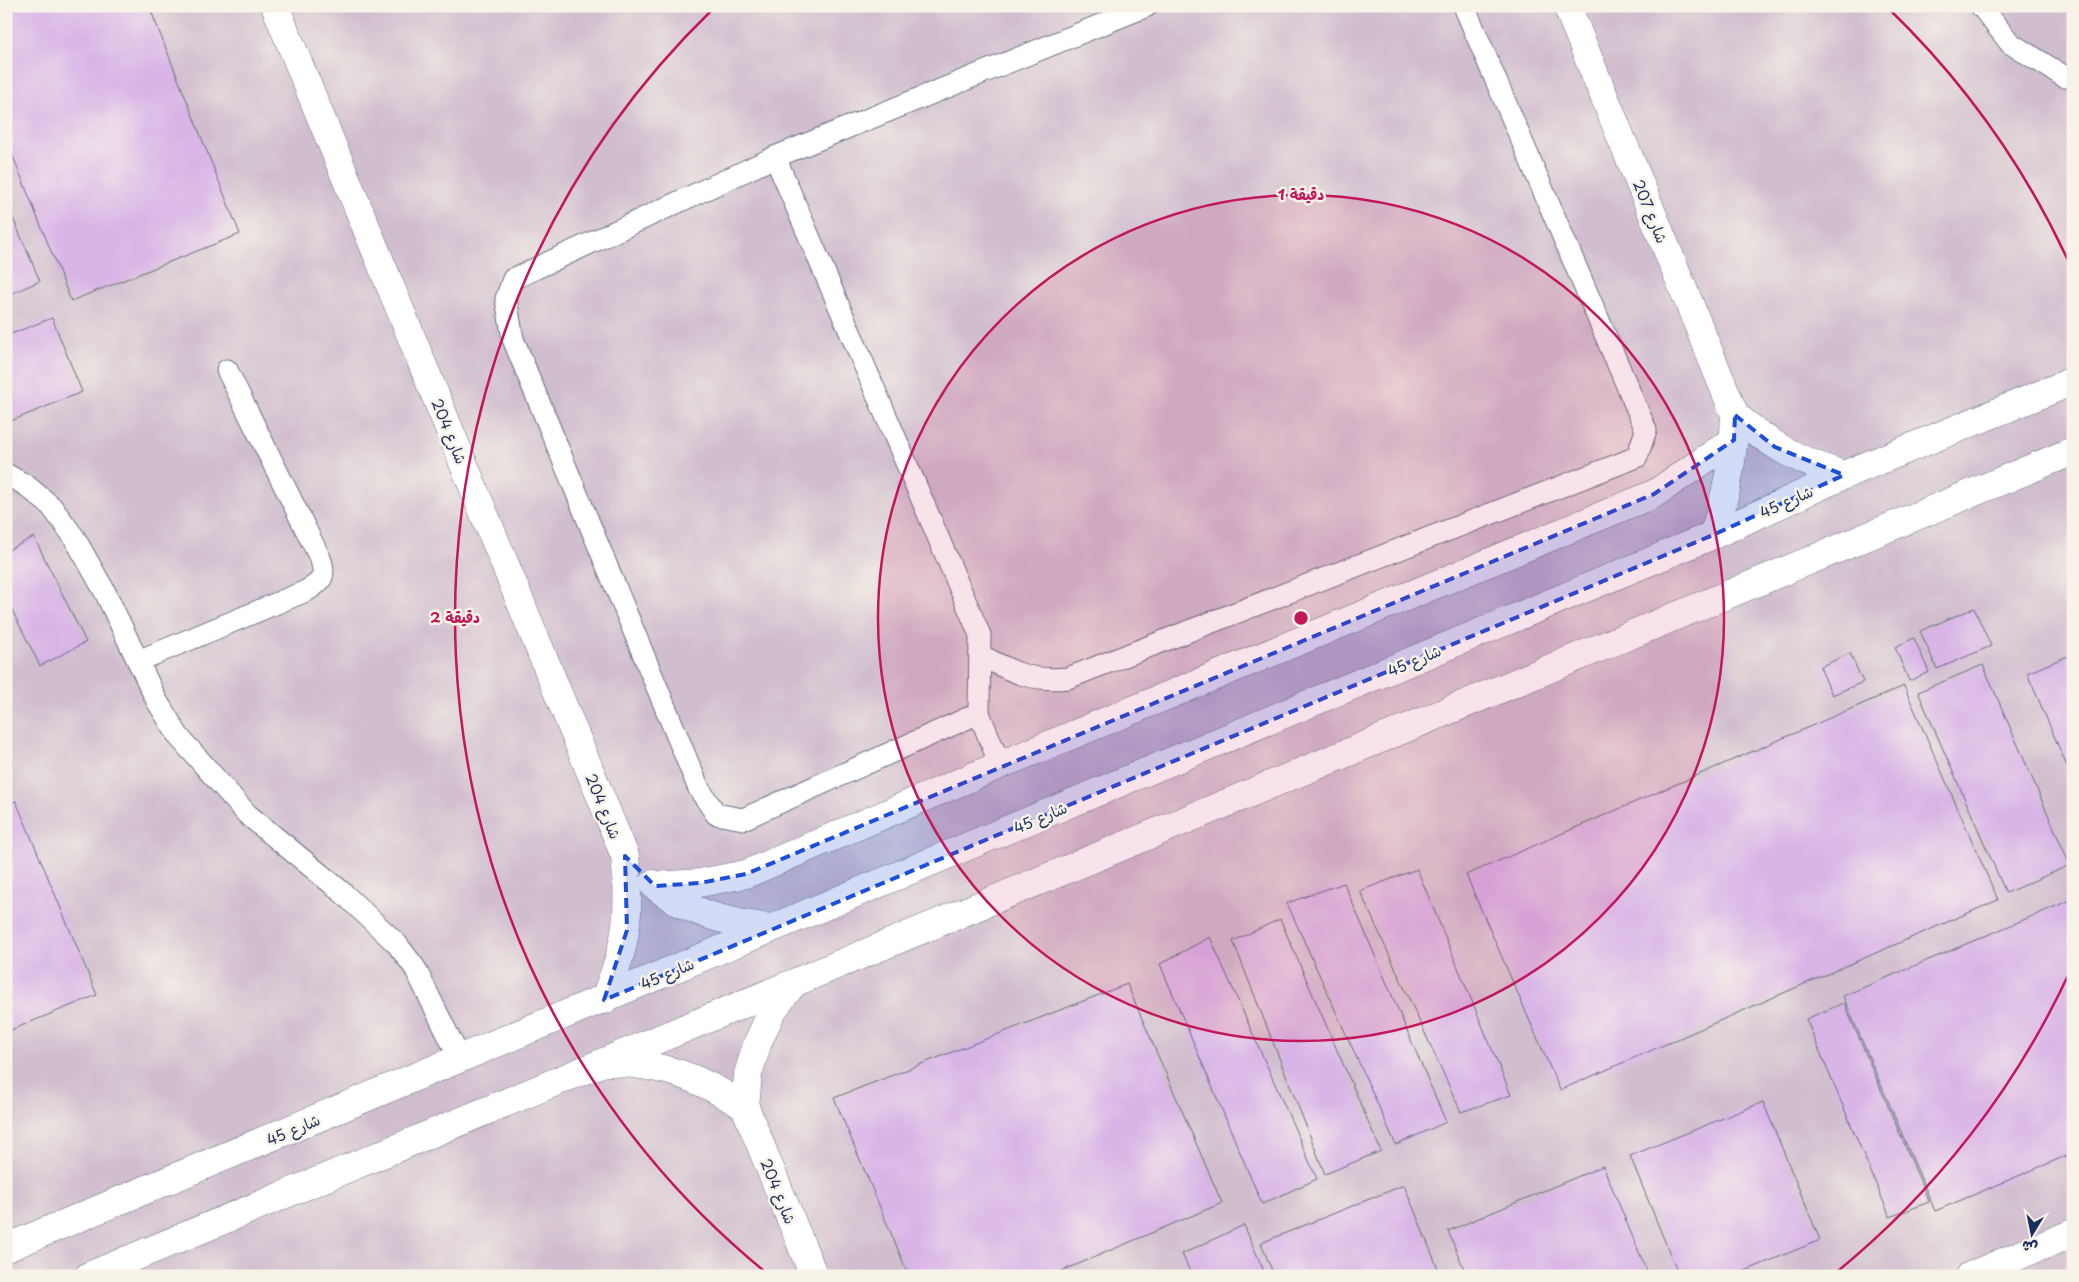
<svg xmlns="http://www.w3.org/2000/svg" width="2079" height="1282" viewBox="0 0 2079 1282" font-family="'Playpen Sans','Playpen Sans Arabic',sans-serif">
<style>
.industrial{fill:#d0bdce}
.building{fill:#d9b4e7}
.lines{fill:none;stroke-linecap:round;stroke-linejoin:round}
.service-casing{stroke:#656e82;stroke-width:23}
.minor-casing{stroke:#656e82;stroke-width:29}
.service{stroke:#fff;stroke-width:21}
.minor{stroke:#fff;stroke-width:28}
.marked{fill:#1d4ed8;fill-opacity:0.2;stroke:#1d4ed8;stroke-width:4;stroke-dasharray:10 6;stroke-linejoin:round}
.ring{fill:none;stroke:#c2185b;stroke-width:2.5}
.labels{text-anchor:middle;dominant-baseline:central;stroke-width:5;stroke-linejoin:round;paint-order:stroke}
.street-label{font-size:15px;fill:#1b2f5e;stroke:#f7f3e8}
.centre{fill:#c2185b;stroke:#f7f3e8;stroke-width:2.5}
.ring-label{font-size:15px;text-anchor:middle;font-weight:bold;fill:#c2185b;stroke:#f7f3e8;stroke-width:5;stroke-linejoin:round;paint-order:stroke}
</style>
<rect width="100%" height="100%" fill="#f7f3e8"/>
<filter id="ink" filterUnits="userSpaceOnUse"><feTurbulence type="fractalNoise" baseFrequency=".02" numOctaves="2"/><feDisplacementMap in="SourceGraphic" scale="10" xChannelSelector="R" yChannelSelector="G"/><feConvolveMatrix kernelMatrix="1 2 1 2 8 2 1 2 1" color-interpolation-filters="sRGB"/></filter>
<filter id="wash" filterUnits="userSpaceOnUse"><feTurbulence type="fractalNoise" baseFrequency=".0096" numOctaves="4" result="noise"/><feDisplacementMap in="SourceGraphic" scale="20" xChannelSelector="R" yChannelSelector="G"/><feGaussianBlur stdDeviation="1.12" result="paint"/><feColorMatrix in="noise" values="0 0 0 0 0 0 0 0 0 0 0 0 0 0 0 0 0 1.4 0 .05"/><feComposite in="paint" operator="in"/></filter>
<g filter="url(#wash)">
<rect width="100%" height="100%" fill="#eee3c5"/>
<rect class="industrial" x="6" y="6" width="2067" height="1270"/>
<g id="blocks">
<g class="building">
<path d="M6,6H149L240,234L71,301L6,139Z"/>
<path d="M6,202L40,281L6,296Z"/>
<path d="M52,318L82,392L6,423V336Z"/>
<path d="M34,537L86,642L40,666L6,598V551Z"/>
<path d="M1974,608L1991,646L1937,669L1920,631Z"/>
<path d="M1914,638L1929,672L1909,681L1895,647Z"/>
<path d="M1850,653L1863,682L1832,695L1820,667Z"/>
<path d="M2073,654V780L2027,673Z"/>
<path d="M1983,665L2070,865L2006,893L1918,692Z"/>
<path d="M1904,686L1998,900L1560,1090L1466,875Z"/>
<path d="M16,801L97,995L6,1032V805Z"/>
<path d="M1417,869L1511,1095L1461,1112L1360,891Z"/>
<path d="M1344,883L1446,1122L1396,1145L1287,903Z"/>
<path d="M2073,899V1153L1935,1211L1843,996Z"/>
<path d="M1280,919L1381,1151L1325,1174L1233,941Z"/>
<path d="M1210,937L1317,1179L1262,1204L1160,964Z"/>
<path d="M1127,984L1222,1203L1050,1276H909L834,1098Z"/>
<path d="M1844,1003L1929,1202L1890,1217L1806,1019Z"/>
<path d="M1763,1102L1820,1240L1733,1276H1679L1630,1156Z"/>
<path d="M1603,1166L1649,1276H1467L1448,1231Z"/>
<path d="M1404,1185L1441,1276H1274L1261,1243Z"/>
<path d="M1244,1225L1266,1276H1192L1182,1254Z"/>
</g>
</g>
</g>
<g filter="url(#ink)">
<use href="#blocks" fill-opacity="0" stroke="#656e82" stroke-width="1"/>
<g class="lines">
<g class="service-casing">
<g id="service">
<path d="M1981,6L2010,43L2065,77L2073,75"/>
<path d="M775,157L513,279L506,299L513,339L699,789L716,814L743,819L979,713"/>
<path d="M6,474L27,486L51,506L74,537L105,592L157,701L179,737L247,814L342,892L397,944L415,968L460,1059"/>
<path d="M980,655C1012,672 1031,682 1068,678L1637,457L1646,430L1464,6"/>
<path d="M138,661L306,591C322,582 327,576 320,558L227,370"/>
<path d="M1000,765L979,713L980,635L775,157L1147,6"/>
</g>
</g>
<g class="minor-casing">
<g id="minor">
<path d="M275,6L625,856C631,915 627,945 604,1000"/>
<path d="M1567,6L1735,415C1734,457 1727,495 1713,535"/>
<path d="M1735,415C1771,446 1799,461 1844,475"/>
<path d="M653,884C685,913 730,923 772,928"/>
<path d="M655,886L700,883L746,874L1000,765L1654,494L1734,440"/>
<path d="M792,985L772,1011L758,1042L748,1074L745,1107L814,1276"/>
<path d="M609,1062C666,1065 697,1076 745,1107"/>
<path d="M6,1248L1713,535L1844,475L2073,381"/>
<path d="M89,1276L2073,451"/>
<path d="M1970,1276L2073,1233"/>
</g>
</g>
<use href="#service" class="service"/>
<use href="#minor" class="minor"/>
</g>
</g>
<path class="marked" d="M1735,415L1775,447L1844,475L1713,535L604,1000L627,930L625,856L655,886L700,883L746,874L1654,494L1734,440Z"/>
<circle cx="1301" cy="618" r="423" fill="#c2185b" fill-opacity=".12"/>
<g class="ring">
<circle cx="1301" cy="618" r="423"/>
<path d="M2071 969A846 846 0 0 1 1833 1275M769 1275A846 846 0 0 1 713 9M1889 9A846 846 0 0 1 2071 267"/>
</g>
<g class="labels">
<g class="street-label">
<text transform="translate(1651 211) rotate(68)">شارع 207</text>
<text transform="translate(450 431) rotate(68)">شارع 204</text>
<text transform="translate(1786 501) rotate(-24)">شارع 45</text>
<text transform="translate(1414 660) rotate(-23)">شارع 45</text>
<text transform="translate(604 806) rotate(68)">شارع 204</text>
<text transform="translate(1040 817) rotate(-23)">شارع 45</text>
<text transform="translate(667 973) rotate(-23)">شارع 45</text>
<text transform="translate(293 1129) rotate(-23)">شارع 45</text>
<text transform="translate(779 1191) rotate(68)">شارع 204</text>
</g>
</g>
<circle cx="1301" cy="618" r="8" class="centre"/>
<g class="ring-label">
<text x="1301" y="200">1 دقيقة</text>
<text x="455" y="623">2 دقيقة</text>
</g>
<rect width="2079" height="1282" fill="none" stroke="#f7f3e8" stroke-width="25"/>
<g transform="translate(2032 1234) rotate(190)" stroke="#f7f3e8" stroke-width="4" paint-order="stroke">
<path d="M0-4L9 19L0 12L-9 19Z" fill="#1b2f5e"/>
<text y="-8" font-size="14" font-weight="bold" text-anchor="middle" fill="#1b2f5e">ش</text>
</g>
</svg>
